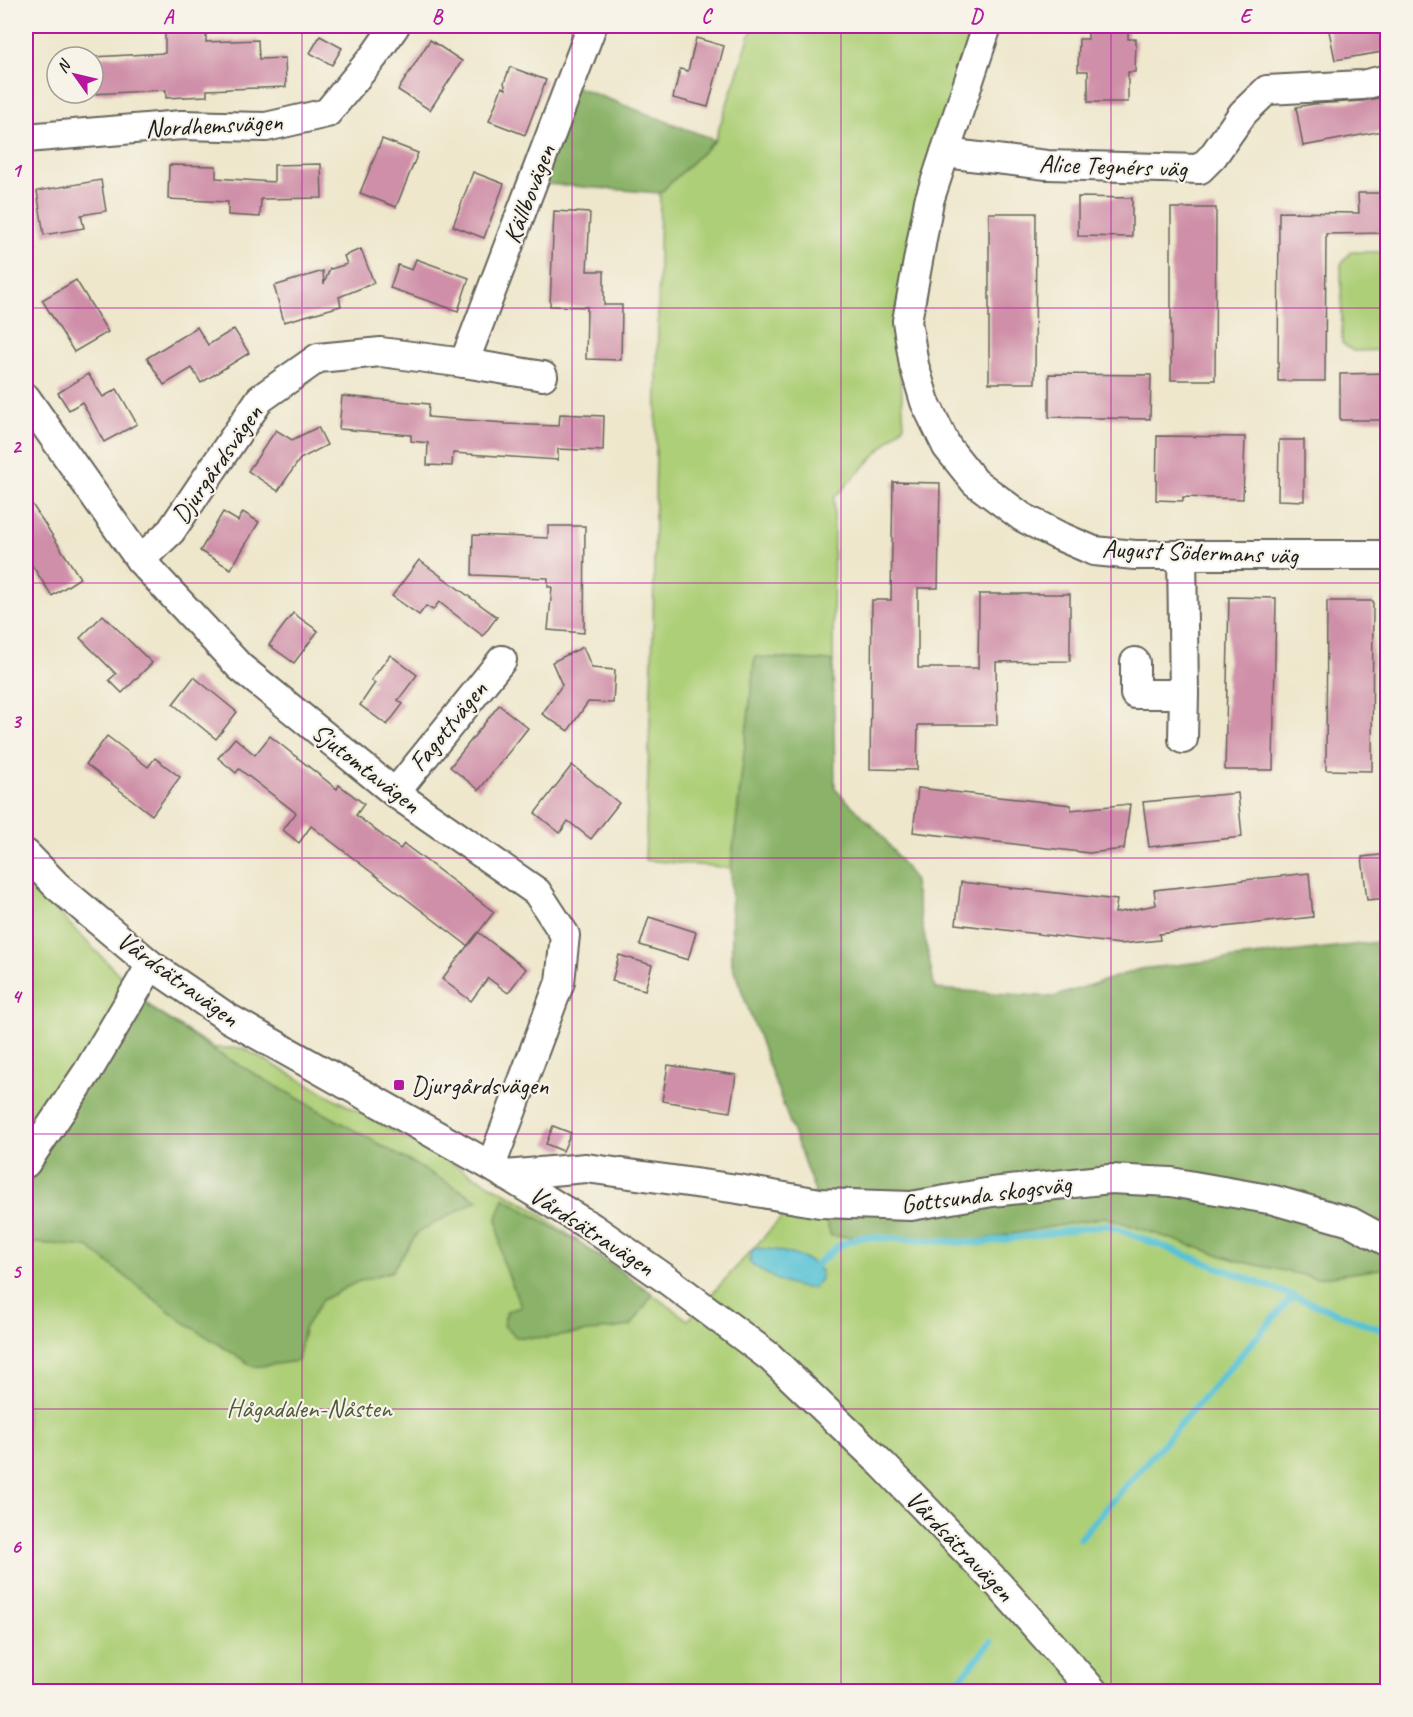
<svg xmlns="http://www.w3.org/2000/svg" width="1413" height="1717" viewBox="0 0 1413 1717" font-family="Caveat,sans-serif">
<style>
.green{fill:#adcf77;stroke:#64764a;stroke-width:1.5}
.forest{fill:#8ab268;stroke:#536742;stroke-width:1.5}
.water{fill:#59c2d5;stroke:#3a6f78;stroke-width:1.5}
.lines{fill:none;stroke-linecap:round;stroke-linejoin:round}
.stream{stroke:#59c2d5;stroke-width:7}
.building{fill:#cf8fa8}
.minor-casing{stroke:#66635a;stroke-width:32}
.minor{stroke:#fff;stroke-width:28}
.grid{fill:none;stroke:#b5179e;stroke-width:1.5;stroke-opacity:0.55}
.poi-dot{fill:#b5179e;stroke:#f7f3e8;stroke-width:2}
.labels{text-anchor:middle;dominant-baseline:central;stroke-width:4.5;stroke-linejoin:round;paint-order:stroke}
.street-label{font-size:26px;fill:#1c1c1c;stroke:#f7f3e8}
.poi-label{font-size:26px;fill:#1c1c1c;stroke:#f7f3e8;text-anchor:start}
.park-label{font-size:26px;fill:#4f5b3c;stroke:#f7f3e8}
.neatline{fill:none;stroke:#b5179e;stroke-width:2}
.grid-label{font-size:20px;text-anchor:middle;font-weight:bold;fill:#b5179e}
</style>
<rect width="100%" height="100%" fill="#f7f3e8"/>
<filter id="ink" filterUnits="userSpaceOnUse"><feTurbulence type="fractalNoise" baseFrequency=".0167" numOctaves="2"/><feDisplacementMap in="SourceGraphic" scale="12" xChannelSelector="R" yChannelSelector="G"/><feConvolveMatrix kernelMatrix="1 2 1 2 8 2 1 2 1" color-interpolation-filters="sRGB"/></filter>
<filter id="wash" filterUnits="userSpaceOnUse"><feTurbulence type="fractalNoise" baseFrequency=".008" numOctaves="4" result="noise"/><feDisplacementMap in="SourceGraphic" scale="24" xChannelSelector="R" yChannelSelector="G"/><feGaussianBlur stdDeviation="1.35" result="paint"/><feColorMatrix in="noise" values="0 0 0 0 0 0 0 0 0 0 0 0 0 0 0 0 0 1.4 0 .05"/><feComposite in="paint" operator="in"/></filter>
<g filter="url(#wash)">
<rect width="100%" height="100%" fill="#eee7cc"/>
<g class="green">
<path d="M753,26H975L896,313L904,425L834,498L833,661L755,657L731,868L645,860L653,632L660,193L715,140Z"/>
<path d="M1351,252H1387V350L1353,351L1342,343L1341,264Z"/>
<path d="M26,880L155,1011L214,1048H243L529,1206L688,1320L802,1195L1141,1182L1388,1244L1387,1691H26Z"/>
</g>
<g class="forest">
<path d="M569,84L715,140L660,193L534,183Z"/>
<path d="M755,657L833,661L835,789L881,834L913,878L935,989L1053,997L1140,969L1387,941V1268L1317,1278L1238,1261L1105,1217L974,1241L831,1236L732,964L731,868Z"/>
<path d="M139,1000L216,1052L478,1200L418,1232L392,1271L357,1282L322,1300L304,1329L298,1361L254,1367L182,1321L88,1247L26,1242V1163Z"/>
<path d="M504,1198L579,1243L653,1294L631,1326L545,1338L516,1337L503,1325L507,1311L521,1307L502,1259L497,1218Z"/>
</g>
<path class="water" d="M755,1248C776,1249 808,1255 821,1271L820,1280L813,1288C788,1289 768,1276 749,1262L751,1252Z"/>
<g class="lines">
<g class="stream">
<path d="M816,1265L838,1246L861,1237L979,1243L1107,1225L1382,1330L1388,1334"/>
<path d="M1387,1274L1388,1275"/>
<path d="M1080,1538L1292,1297"/>
<path d="M949,1692L991,1642"/>
</g>
</g>
<g id="blocks">
<g class="building">
<path d="M165,26H206V42L258,40L259,59L285,58L286,87L207,90V96L166,98V90L93,94V57L165,53Z"/>
<path d="M1088,26H1128V39H1136L1135,72H1128V102H1088V71H1078L1079,39H1088Z"/>
<path d="M1328,26H1388V51L1335,60Z"/>
<path d="M320,36L342,48L332,65L310,53Z"/>
<path d="M696,38L724,46L708,107L673,98L680,69L688,71Z"/>
<path d="M430,40L462,61L430,110L398,90Z"/>
<path d="M510,67L546,80L525,135L489,121L502,87L506,89L504,83Z"/>
<path d="M1388,96V130L1303,146L1296,107L1314,104L1363,101Z"/>
<path d="M382,139L418,153L396,207L360,193Z"/>
<path d="M321,164L322,198L261,199L260,217L228,215V202L168,199L169,165L216,166V178L274,182V165Z"/>
<path d="M473,172L504,184L484,238L453,226Z"/>
<path d="M101,180L106,211L81,215L84,228L44,235L37,191Z"/>
<path d="M1358,193H1388V233L1326,234L1325,381H1278L1279,212L1359,213Z"/>
<path d="M1078,197L1132,198V237L1078,236Z"/>
<path d="M1171,208H1216L1215,380H1171Z"/>
<path d="M554,211L590,213L587,271H604V305H622L621,360L586,359L587,307L550,306Z"/>
<path d="M989,213H1036L1035,383H989Z"/>
<path d="M361,249L374,283L339,297L341,306L284,322L274,286L323,271L324,284L330,268L331,269L347,264L344,256Z"/>
<path d="M416,259L469,278L458,311L390,288L398,265L412,270Z"/>
<path d="M76,280L108,332L74,352L42,300Z"/>
<path d="M197,327L208,345L234,329L249,353L201,383L192,368L164,385L147,358Z"/>
<path d="M1388,373V420H1340V374Z"/>
<path d="M88,374L103,397L117,389L137,424L104,442L82,402L69,410L58,393Z"/>
<path d="M1049,374L1151,375L1150,419L1049,417Z"/>
<path d="M342,396L429,404L428,417L505,423V424L559,426L560,414L604,416L603,451L558,449V460L453,453L452,466L427,465L428,443L411,441V435L339,429Z"/>
<path d="M318,427L327,445L300,459L278,491L248,471L276,430L292,440Z"/>
<path d="M1157,436L1245,437L1243,499L1183,497V501L1156,500Z"/>
<path d="M1279,440H1304V501L1278,500Z"/>
<path d="M893,482L940,483L938,588H918V668H978L979,594H1070V661L996,662L997,725H918L917,770L870,769L872,600H891Z"/>
<path d="M26,495L80,578L52,596L26,556Z"/>
<path d="M223,512L238,521L243,512L259,522L231,569L200,551Z"/>
<path d="M548,526H585L584,633L548,630L552,587H548V578L472,575L473,535L548,538Z"/>
<path d="M419,560L497,617L483,636L439,602L433,610L426,606L419,615L392,596Z"/>
<path d="M1229,597L1276,598L1273,770H1225Z"/>
<path d="M1327,601H1373L1372,771L1326,770Z"/>
<path d="M293,613L318,631L294,663L269,645Z"/>
<path d="M103,615L152,663L122,693L109,680L116,674L80,638Z"/>
<path d="M583,647L592,668L615,670L613,703L588,702L568,731L542,714L562,685L552,662Z"/>
<path d="M390,655L417,675L398,700L403,704L387,725L360,705L375,683L371,680Z"/>
<path d="M194,677L237,712L216,739L173,704Z"/>
<path d="M499,705L528,728L479,790L450,767Z"/>
<path d="M107,736L148,767L155,758L180,777L152,815L86,764Z"/>
<path d="M270,736L337,789L339,785L364,804L356,815L400,849L404,844L494,912L468,946L311,826L299,843L283,830L296,813L239,769L236,773L218,758L235,738L255,755Z"/>
<path d="M572,765L619,803L591,839L568,821L560,833L535,813Z"/>
<path d="M918,788L1071,805V810L1130,804L1124,849L1089,853L913,832Z"/>
<path d="M1238,793L1242,837L1149,847L1143,802Z"/>
<path d="M1388,854V898L1367,900L1362,857Z"/>
<path d="M1309,873L1313,917L1159,934L1160,940L1120,944L956,924L961,882L1117,900L1115,913L1156,905L1154,890Z"/>
<path d="M649,917L696,932L688,960L640,945Z"/>
<path d="M478,932L526,969L508,993L488,978L471,1001L442,979Z"/>
<path d="M619,955L652,965L645,990L612,981Z"/>
<path d="M668,1065L736,1075L730,1112L662,1101Z"/>
<path d="M553,1126L571,1133L563,1151L546,1144Z"/>
</g>
</g>
</g>
<g filter="url(#ink)">
<use href="#blocks" fill-opacity="0" stroke="#66635a" stroke-width="1.5"/>
<g class="lines">
<g class="minor-casing">
<g id="minor">
<path d="M987,26L929,201L907,321L914,365L925,402L947,447L975,482L1022,517L1057,535L1094,551L1135,555H1388"/>
<path d="M26,138L182,125L266,127L327,113L374,56L395,26"/>
<path d="M945,153L1047,165L1200,169L1213,156L1243,113L1267,90L1362,85L1388,79"/>
<path d="M464,363L592,26"/>
<path d="M26,398L140,560L240,667L395,793L537,892L565,935L560,982L491,1166"/>
<path d="M1182,555L1184,694L1183,739"/>
<path d="M140,560L171,531L260,399L318,358L381,352L464,363L543,376"/>
<path d="M1135,662V694H1184"/>
<path d="M395,793L502,660"/>
<path d="M26,854L57,886L151,965L228,1018L491,1166L593,1228L666,1279L770,1357L883,1465L999,1585L1094,1692"/>
<path d="M26,1163L88,1071L151,965"/>
<path d="M505,1175L586,1168L738,1189L820,1203L911,1206L992,1192L1110,1179L1171,1182L1274,1200L1351,1222L1388,1242"/>
</g>
</g>
<use href="#minor" class="minor"/>
</g>
</g>
<path class="grid" d="M302,26V1692M572,26V1692M841,26V1692M1111,26V1692M26,308H1388M26,583H1388M26,858H1388M26,1134H1388M26,1409H1388"/>
<rect class="poi-dot" x="393" y="1079" width="12" height="12" rx="3"/>
<g class="labels">
<g class="street-label">
<text transform="translate(214 125) rotate(-3)">Nordhemsvägen</text>
<text transform="translate(1113 166) rotate(2)">Alice Tegnérs väg</text>
<text transform="translate(529 194) rotate(-69)">Källbovägen</text>
<text transform="translate(217 464) rotate(-55)">Djurgårdsvägen</text>
<text transform="translate(1200 552) rotate(2)">August Södermans väg</text>
<text transform="translate(448 726) rotate(-51)">Fagottvägen</text>
<text transform="translate(366 768) rotate(38)">Sjutomtavägen</text>
<text transform="translate(178 979) rotate(36)">Vårdsätravägen</text>
<text transform="translate(986 1194) rotate(-7)">Gottsunda skogsväg</text>
<text transform="translate(592 1231) rotate(33)">Vårdsätravägen</text>
<text transform="translate(960 1546) rotate(46)">Vårdsätravägen</text>
</g>
<g class="poi-label">
<text x="411" y="1085">Djurgårdsvägen</text>
</g>
<g class="park-label">
<text x="309" y="1408">Hågadalen-Nåsten</text>
</g>
</g>
<rect width="1413" height="1717" fill="none" stroke="#f7f3e8" stroke-width="66"/>
<g transform="translate(75 75) rotate(304)"><circle r="28" fill="#f7f3e8" stroke="#9f9d96" stroke-width="1.5"/>
<path d="M0-4.5L10 22L0 15L-10 22Z" fill="#b5179e"/>
<text y="-9" font-size="16" font-weight="bold" text-anchor="middle" fill="#1c1c1c">N</text>
</g>
<rect x="33" y="33" width="1347" height="1651" class="neatline"/>
<g class="grid-label">
<text x="168" y="23">A</text>
<text x="437" y="23">B</text>
<text x="706" y="23">C</text>
<text x="976" y="23">D</text>
<text x="1245" y="23">E</text>
<text x="16" y="177">1</text>
<text x="16" y="453">2</text>
<text x="16" y="728">3</text>
<text x="16" y="1003">4</text>
<text x="16" y="1278">5</text>
<text x="16" y="1553">6</text>
</g>
</svg>
